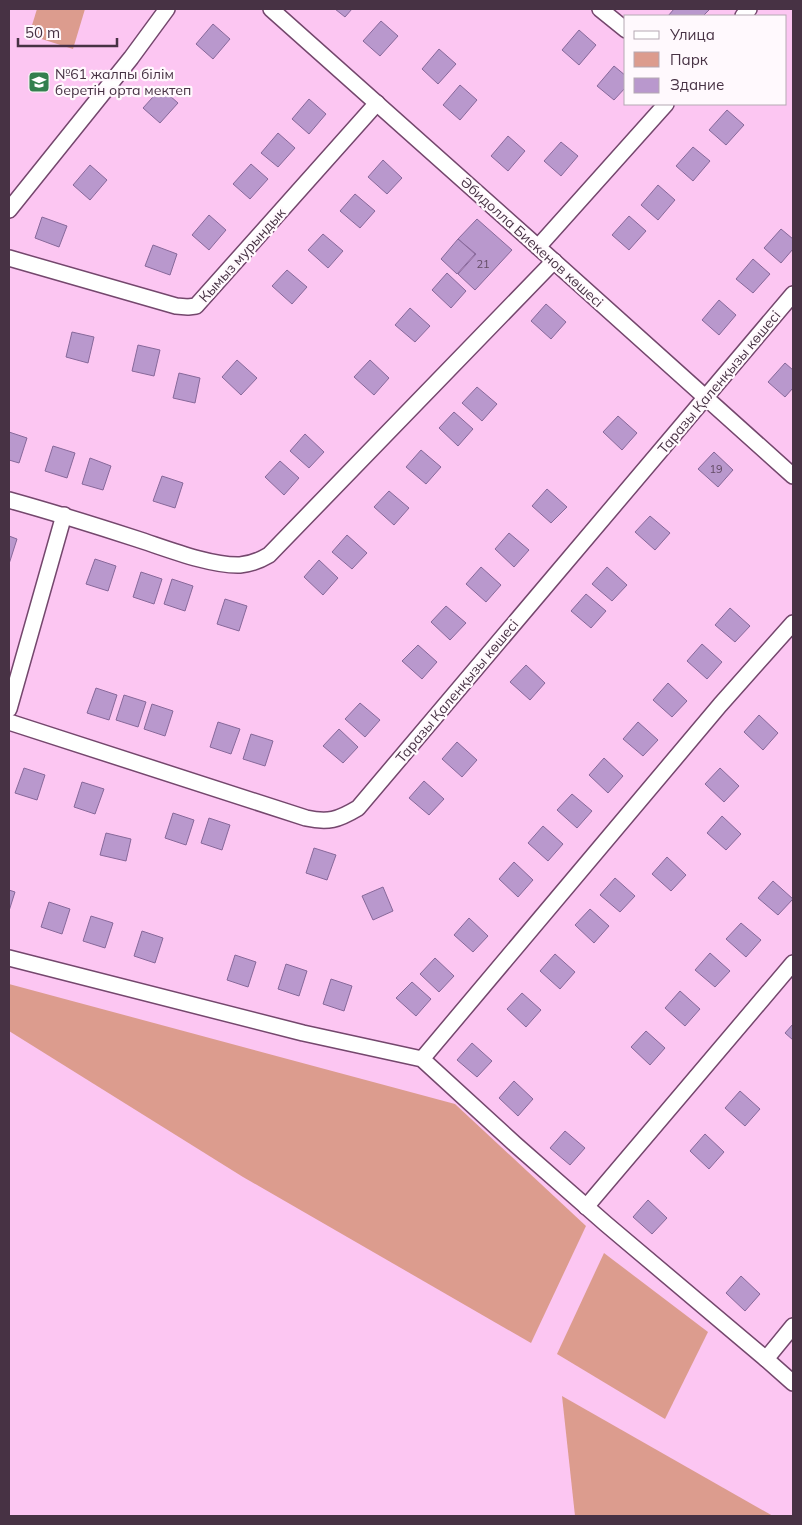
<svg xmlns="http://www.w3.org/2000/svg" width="802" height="1525" viewBox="0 0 802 1525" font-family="Mulish,sans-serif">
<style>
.green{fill:#dc9c8e}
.building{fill:#b998cd;stroke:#87689a}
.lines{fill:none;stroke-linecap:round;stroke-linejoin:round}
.minor-casing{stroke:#74476d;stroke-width:18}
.minor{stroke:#fff;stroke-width:15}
.labels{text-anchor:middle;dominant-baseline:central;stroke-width:4.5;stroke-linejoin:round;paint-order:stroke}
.number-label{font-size:11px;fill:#644c66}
.poi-label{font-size:14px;fill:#473244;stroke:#fff9fd;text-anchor:start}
.street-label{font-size:14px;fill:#473244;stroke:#fff9fd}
</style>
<rect width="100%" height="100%" fill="#fcc6f2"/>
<g class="green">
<path d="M37,9H85L73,49L29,35Z"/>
<path d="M9,984L455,1104L586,1226L531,1343L243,1177L9,1031Z"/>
<path d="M604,1253L708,1332L665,1419L557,1354Z"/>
<path d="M562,1396L773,1516H575Z"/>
</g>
<g class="building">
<path d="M335,9H352L345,17Z"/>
<path d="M674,9H710L703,16H668Z"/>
<path d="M381,21L398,36L380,56L363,41Z"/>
<path d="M213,24L230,39L213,59L196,44Z"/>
<path d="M579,30L596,45L579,65L562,50Z"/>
<path d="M439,49L456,64L438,84L422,69Z"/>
<path d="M614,66L626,76V87L614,100L597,86Z"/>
<path d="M460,85L477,100L460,120L443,105Z"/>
<path d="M161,88L178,103L160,123L143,108Z"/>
<path d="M309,99L326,114L309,134L292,119Z"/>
<path d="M727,110L744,125L726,145L709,130Z"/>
<path d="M278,133L295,148L278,167L261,153Z"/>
<path d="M508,136L525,151L508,171L491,156Z"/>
<path d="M561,142L578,156L561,176L544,161Z"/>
<path d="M693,147L710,161L693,181L676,166Z"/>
<path d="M383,160L402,178L387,194L368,177Z"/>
<path d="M251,164L268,179L250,199L233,184Z"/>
<path d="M90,165L107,180L90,200L73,185Z"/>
<path d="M658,185L675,200L658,220L641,205Z"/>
<path d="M355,194L375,211L360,228L340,211Z"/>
<path d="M209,215L226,230L209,250L192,235Z"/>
<path d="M629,216L646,231L629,250L612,235Z"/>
<path d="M42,217L67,226L59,247L35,238Z"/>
<path d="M477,219L512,250L475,290L458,274L476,254L458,239Z"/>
<path d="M781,229L793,239V249L781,263L764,248Z"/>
<path d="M323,234L343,251L328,268L308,250Z"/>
<path d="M458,239L475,254L457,274L441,259Z"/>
<path d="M153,245L177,254L170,275L145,266Z"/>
<path d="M753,259L770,274L753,293L736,279Z"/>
<path d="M287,270L307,287L292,304L272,286Z"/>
<path d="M447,273L466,291L451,308L432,290Z"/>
<path d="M719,300L736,315L719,335L702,320Z"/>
<path d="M546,304L566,322L551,339L531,321Z"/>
<path d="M410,308L430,326L415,342L395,325Z"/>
<path d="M72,332L94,337L88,363L66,357Z"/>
<path d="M138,345L160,350L154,376L132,371Z"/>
<path d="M237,360L257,378L241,395L222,377Z"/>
<path d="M370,360L389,378L374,395L354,377Z"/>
<path d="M785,363L793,370V388L785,397L768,382Z"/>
<path d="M179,373L200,378L195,403L173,398Z"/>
<path d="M477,387L497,404L482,421L462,403Z"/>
<path d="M454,412L473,429L458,446L439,428Z"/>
<path d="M618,416L637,433L622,450L603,432Z"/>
<path d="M9,432L27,438L19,463L9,460Z"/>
<path d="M305,434L324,452L309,468L290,451Z"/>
<path d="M53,446L75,453L67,478L45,471Z"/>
<path d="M421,450L441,467L426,484L406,467Z"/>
<path d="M714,452L733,470L718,487L698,469Z"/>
<path d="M90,458L111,466L103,490L82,484Z"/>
<path d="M280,461L299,478L284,495L265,477Z"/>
<path d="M162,476L183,483L175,508L153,501Z"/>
<path d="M547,489L567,507L551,523L532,506Z"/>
<path d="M389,491L409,508L394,525L374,507Z"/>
<path d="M650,516L670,533L655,550L635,532Z"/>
<path d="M509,533L529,550L514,567L495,549Z"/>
<path d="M347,535L367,553L352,569L332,552Z"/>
<path d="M9,536L17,539L9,564Z"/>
<path d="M95,559L116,566L108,591L86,584Z"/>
<path d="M319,560L338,578L323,595L304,577Z"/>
<path d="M481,567L501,585L486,602L466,584Z"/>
<path d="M607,567L627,585L612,601L592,584Z"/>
<path d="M141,572L162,579L154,604L133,597Z"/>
<path d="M172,579L193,586L185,611L164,604Z"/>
<path d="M586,594L606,611L591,628L571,611Z"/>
<path d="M225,599L247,606L239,631L217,624Z"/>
<path d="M446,606L466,623L450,640L431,622Z"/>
<path d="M730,608L750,626L735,642L715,625Z"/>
<path d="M702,644L722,662L707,679L687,661Z"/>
<path d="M418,645L437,662L422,679L402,661Z"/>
<path d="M526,665L545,683L530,700L510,682Z"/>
<path d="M668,683L687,701L672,717L653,700Z"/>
<path d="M96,688L117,695L109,720L87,713Z"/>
<path d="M124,695L146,702L138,727L116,720Z"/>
<path d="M360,703L380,720L365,737L345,719Z"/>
<path d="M152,704L173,711L165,736L144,729Z"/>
<path d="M759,715L778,733L763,750L744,732Z"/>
<path d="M218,722L240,729L231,754L210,747Z"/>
<path d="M638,722L658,740L643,756L623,739Z"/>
<path d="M339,729L358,747L343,763L323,746Z"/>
<path d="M251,734L273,741L265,766L243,759Z"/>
<path d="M457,742L477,760L462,777L442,759Z"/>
<path d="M604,758L623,776L608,793L589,775Z"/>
<path d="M24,768L45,775L37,800L15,793Z"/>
<path d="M720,768L739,786L724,802L705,784Z"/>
<path d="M424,781L444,799L429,815L409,798Z"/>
<path d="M82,782L104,789L95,814L74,807Z"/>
<path d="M572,794L592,811L577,828L557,810Z"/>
<path d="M173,813L194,820L186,845L165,838Z"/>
<path d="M722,816L741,834L726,850L707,833Z"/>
<path d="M209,818L230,825L222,850L201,843Z"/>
<path d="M543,826L563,844L548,861L528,843Z"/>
<path d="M106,833L131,839L126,861L100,855Z"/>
<path d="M314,848L336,855L327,880L306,873Z"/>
<path d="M667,857L686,875L671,891L652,874Z"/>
<path d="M514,862L533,880L518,897L499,879Z"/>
<path d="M615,878L635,896L620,912L600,895Z"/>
<path d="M773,881L793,899L778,915L758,898Z"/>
<path d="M383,887L393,911L373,920L362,896Z"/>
<path d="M9,890L15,892L9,911Z"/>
<path d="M49,902L70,909L62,934L41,927Z"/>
<path d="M590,909L609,926L594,943L575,925Z"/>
<path d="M91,916L113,923L105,948L83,941Z"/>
<path d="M469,918L488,936L473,952L454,935Z"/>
<path d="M741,923L761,940L746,957L726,939Z"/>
<path d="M142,931L163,938L155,963L134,956Z"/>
<path d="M710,953L730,971L715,987L695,970Z"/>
<path d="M555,954L575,972L560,989L540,971Z"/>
<path d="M235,955L256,962L248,987L227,980Z"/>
<path d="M435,958L454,976L439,992L420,974Z"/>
<path d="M286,964L307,971L299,996L278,989Z"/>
<path d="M331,979L352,986L344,1011L323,1004Z"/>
<path d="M412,982L431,999L416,1016L396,998Z"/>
<path d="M680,991L700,1009L685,1026L665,1008Z"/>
<path d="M522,993L541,1010L526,1027L507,1009Z"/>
<path d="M793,1024V1040L785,1033Z"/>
<path d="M646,1031L665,1048L650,1065L631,1047Z"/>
<path d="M472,1043L492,1061L477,1077L457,1060Z"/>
<path d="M514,1081L533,1099L518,1116L499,1098Z"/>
<path d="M740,1091L760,1109L745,1126L725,1108Z"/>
<path d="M565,1131L585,1148L570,1165L550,1148Z"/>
<path d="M705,1134L724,1152L709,1169L690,1151Z"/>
<path d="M648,1200L667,1218L652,1234L633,1217Z"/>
<path d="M741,1276L760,1294L745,1311L726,1293Z"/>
</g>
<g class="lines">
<g class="minor-casing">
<g id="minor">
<path d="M271,9L538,247L793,476"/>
<path d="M600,9L626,30"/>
<path d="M743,16L749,9"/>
<path d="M9,210L131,58L167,9"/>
<path d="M538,247L666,104"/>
<path d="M9,258L176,306L188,307L196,306L377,103"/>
<path d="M9,500C52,512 94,525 137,539C165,548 210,566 240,565C251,564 259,561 269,555L554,261"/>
<path d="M9,709L64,515"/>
<path d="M9,722L306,818C328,823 338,820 358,808L793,294"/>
<path d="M9,958L303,1033L422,1059L516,1145L606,1224L766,1359L793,1383"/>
<path d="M422,1059L720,705L793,623"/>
<path d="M586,1207L793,963"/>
<path d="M766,1359L793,1326"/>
</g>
</g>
<use href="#minor" class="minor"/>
</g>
<defs>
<g id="school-square" transform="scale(1.125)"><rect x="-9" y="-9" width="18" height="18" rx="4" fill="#337f4e" stroke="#fff9fd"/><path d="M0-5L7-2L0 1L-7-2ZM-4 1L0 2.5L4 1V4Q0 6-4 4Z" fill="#fff"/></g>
</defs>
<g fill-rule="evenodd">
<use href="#school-square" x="39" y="82"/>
</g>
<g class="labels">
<g class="number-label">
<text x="483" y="264">21</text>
<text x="716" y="469">19</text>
</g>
<g class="poi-label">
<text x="55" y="74">№61 жалпы білім<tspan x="55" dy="16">беретін орта мектеп</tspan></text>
</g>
<g class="street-label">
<text transform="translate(532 242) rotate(42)">Әбидолла Биекенов көшесі</text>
<text transform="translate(242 255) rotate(-48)">Кымыз мурындык</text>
<text transform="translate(719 382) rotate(-50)">Таразы Қаленқызы көшесі</text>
<text transform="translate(457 691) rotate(-50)">Таразы Қаленқызы көшесі</text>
</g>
</g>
<rect width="802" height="1525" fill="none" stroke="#473244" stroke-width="20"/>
<rect x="624" y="15" width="162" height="90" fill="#fff9fd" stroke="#b5a9b3"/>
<rect x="634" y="31" width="25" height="8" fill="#ffffff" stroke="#b5a9b3"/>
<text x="670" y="40" font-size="15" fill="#473244">Улица</text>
<rect x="634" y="52" width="25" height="15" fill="#dc9c8e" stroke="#b5a9b3"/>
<text x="670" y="65" font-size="15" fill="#473244">Парк</text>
<rect x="634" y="78" width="25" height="15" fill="#b998cd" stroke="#b5a9b3"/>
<text x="670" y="90" font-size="15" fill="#473244">Здание</text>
<path d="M18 38v8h99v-8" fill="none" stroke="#473244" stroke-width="2.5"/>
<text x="25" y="38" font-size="15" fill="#473244" stroke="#fff9fd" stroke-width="4" paint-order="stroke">50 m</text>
</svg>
